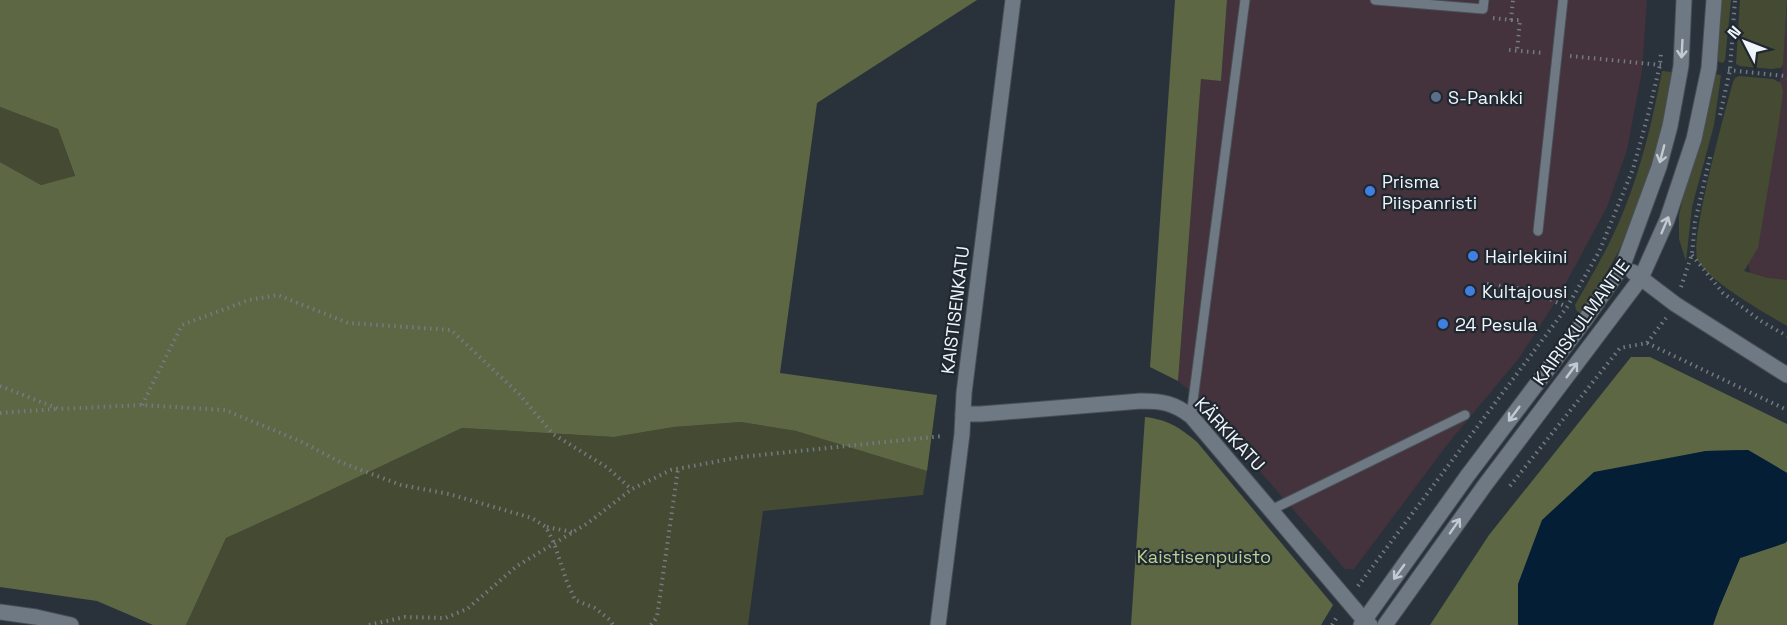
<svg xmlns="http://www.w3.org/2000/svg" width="1787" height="625" viewBox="0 0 1787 625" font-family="'Space Grotesk',sans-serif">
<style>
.commercial{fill:#44323c}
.green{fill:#444b32}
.forest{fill:#5d6743}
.water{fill:#031e35}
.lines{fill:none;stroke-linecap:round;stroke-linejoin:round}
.service-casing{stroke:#474f56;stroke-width:11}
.minor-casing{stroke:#474f56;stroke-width:17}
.tertiary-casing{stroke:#474f56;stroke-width:17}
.path{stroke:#737b82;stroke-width:4;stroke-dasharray:1.5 4.5;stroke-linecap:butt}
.service{stroke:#6f7983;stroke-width:9}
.minor{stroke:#6f7983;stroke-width:15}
.tertiary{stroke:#6f7983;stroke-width:15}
.oneway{stroke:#c2cad1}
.service-dot{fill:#5c6f8a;stroke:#1f2830;stroke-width:2}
.shop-dot{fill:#3f7fe0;stroke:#1f2830;stroke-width:2}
.labels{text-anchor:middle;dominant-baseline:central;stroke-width:4.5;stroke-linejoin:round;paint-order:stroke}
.poi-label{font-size:18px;fill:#eff5fb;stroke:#1f2830;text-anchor:start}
.street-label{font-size:18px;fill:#eff5fb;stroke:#1f2830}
.park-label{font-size:18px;fill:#bfd192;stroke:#1f2830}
</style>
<rect width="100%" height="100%" fill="#29323b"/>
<g class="commercial">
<path d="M1227,0H1647L1642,71L1627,150L1607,207L1559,296L1520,357L1450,441L1354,569H1345L1190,391L1178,381L1201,78L1221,81Z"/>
<path d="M1787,0V322L1757,305L1741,229L1782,72Z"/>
</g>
<g class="green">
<path d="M1718,0H1731L1725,60L1723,63L1714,60Z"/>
<path d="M1740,0H1787L1783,64L1781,68L1771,69L1740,66L1736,64Z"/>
<path d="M1662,71L1672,72C1665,122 1654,167 1636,214C1622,249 1601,282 1582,315L1576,310L1575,305C1593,274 1611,243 1624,210C1642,166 1653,118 1662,71Z"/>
<path d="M1712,74L1721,75L1714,125L1692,207L1686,261L1679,239V215Z"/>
<path d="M1739,76L1773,79L1781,83L1783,92L1778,129L1758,248L1744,271L1768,278L1787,280V326C1765,313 1710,282 1698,261C1688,244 1726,108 1733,82L1735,78Z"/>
<path d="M0,107L58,129L75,177L41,185L0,162Z"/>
<path d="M741,422L796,431L927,471L923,495L763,511L748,625H186L226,538L299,505L462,428L614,437L674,427Z"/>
</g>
<g class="forest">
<path d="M0,0H977L817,103L780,373L937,395L927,471L796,431L741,422L674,427L614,437L462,428L299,505L226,538L186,625H153L97,601L0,587V162L41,185L75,176L58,129L0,107Z"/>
<path d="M1175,0H1227L1221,81L1201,79L1178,381L1150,367Z"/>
<path d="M1631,357H1650L1787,424V473L1748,450L1706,451L1654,462L1518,584V625H1430L1489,535Z"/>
<path d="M1145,417C1168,420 1179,427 1197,442L1333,605L1321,625H1131Z"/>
<path d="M1787,541V625H1713L1719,608L1740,558L1785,543Z"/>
</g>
<path class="water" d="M1748,450L1787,473V541L1785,543L1740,558L1719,608L1713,625H1518V584L1542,520L1594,472L1706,451Z"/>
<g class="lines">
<g class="service-casing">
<g id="service">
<path d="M1375,0L1483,9L1484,0"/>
<path d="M1538,231L1563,0"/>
<path d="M1191,416L1245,0"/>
<path d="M1271,510L1465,415"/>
</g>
</g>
<g class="minor-casing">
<g id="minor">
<path d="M963,414H981L1141,401C1163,401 1173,403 1191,416L1364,620L1370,625"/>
<path d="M0,612L36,617L71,625"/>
<path d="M938,625L962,434L964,393L1013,0"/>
</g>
</g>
<g class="tertiary-casing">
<g id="tertiary">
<path d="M1633,272L1675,304L1787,375"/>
<path d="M1361,625L1468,475L1585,320L1623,265L1659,167L1670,126L1681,66L1684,0"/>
<path d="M1385,625L1485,485L1641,278L1667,220L1694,139L1709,68L1714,0"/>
</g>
</g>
<g class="path">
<path d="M1493,18L1511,20L1513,0"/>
<path d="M1511,20H1520L1517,51"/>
<path d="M1509,50L1544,53"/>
<path d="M1570,56L1661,65"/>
<path d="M1728,70L1785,76L1787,78"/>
<path d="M1720,115L1730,70L1735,0"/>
<path d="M1692,255L1723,293L1761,321L1787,336"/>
<path d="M1487,284L1530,290L1567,307"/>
<path d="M1681,287L1692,254L1695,222L1710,157"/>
<path d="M1647,343L1787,410"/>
<path d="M0,386L59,409L142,405L225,410L302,442L340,462L401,485L449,494L532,518L546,527L554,543L567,582L575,600L595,608L610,620L613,625"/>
<path d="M142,405L182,325L249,300L278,295L348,323L451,330L519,394L553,434L608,468L631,489"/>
<path d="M0,413L56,409"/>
<path d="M1510,486L1620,348L1647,343L1666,318"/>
<path d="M547,527L572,532"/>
<path d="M1358,586L1567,307L1599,252L1633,169L1648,115L1660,65L1661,52"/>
<path d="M369,625L405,617L445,618L467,609L517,566L588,523L632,489L671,470L741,457L943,436"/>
<path d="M651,625L657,617L678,469"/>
<path d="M1332,625L1337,617"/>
</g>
<use href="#service" class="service"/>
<use href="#minor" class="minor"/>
<use href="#tertiary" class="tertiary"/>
</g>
<defs><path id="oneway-shaft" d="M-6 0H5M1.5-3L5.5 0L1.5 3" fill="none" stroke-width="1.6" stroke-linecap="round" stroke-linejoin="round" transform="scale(1.5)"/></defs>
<g class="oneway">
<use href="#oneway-shaft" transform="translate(1682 49) rotate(93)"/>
<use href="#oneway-shaft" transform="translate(1662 154) rotate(105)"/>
<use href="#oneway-shaft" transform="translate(1665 225) rotate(-67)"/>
<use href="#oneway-shaft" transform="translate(1572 370) rotate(-53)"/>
<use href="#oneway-shaft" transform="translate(1514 414) rotate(127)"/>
<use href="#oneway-shaft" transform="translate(1455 526) rotate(-55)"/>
<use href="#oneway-shaft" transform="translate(1399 572) rotate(126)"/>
</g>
<circle class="service-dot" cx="1436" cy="97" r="6"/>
<g class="shop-dot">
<circle cx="1370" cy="191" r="6"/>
<circle cx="1473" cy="256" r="6"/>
<circle cx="1470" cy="291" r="6"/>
<circle cx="1443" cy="324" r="6"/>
</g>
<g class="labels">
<g class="poi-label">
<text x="1448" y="97">S-Pankki</text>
<text x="1382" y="181">Prisma<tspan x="1382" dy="21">Piispanristi</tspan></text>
<text x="1485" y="256">Hairlekiini</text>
<text x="1482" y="291">Kultajousi</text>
<text x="1455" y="324">24 Pesula</text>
</g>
<g class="street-label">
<text transform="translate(955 310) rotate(-83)">KAISTISENKATU</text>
<text transform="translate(1581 322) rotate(-54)">KAIRISKULMANTIE</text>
<text transform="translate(1230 434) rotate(47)">KÄRKIKATU</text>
</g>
<g class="park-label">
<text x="1204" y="556">Kaistisenpuisto</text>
</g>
</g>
<g transform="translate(1745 42) rotate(312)" stroke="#1f2830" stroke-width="4.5" paint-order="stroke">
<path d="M0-4.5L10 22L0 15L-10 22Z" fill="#eff5fb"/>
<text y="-9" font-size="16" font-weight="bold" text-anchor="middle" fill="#eff5fb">N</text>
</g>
</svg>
